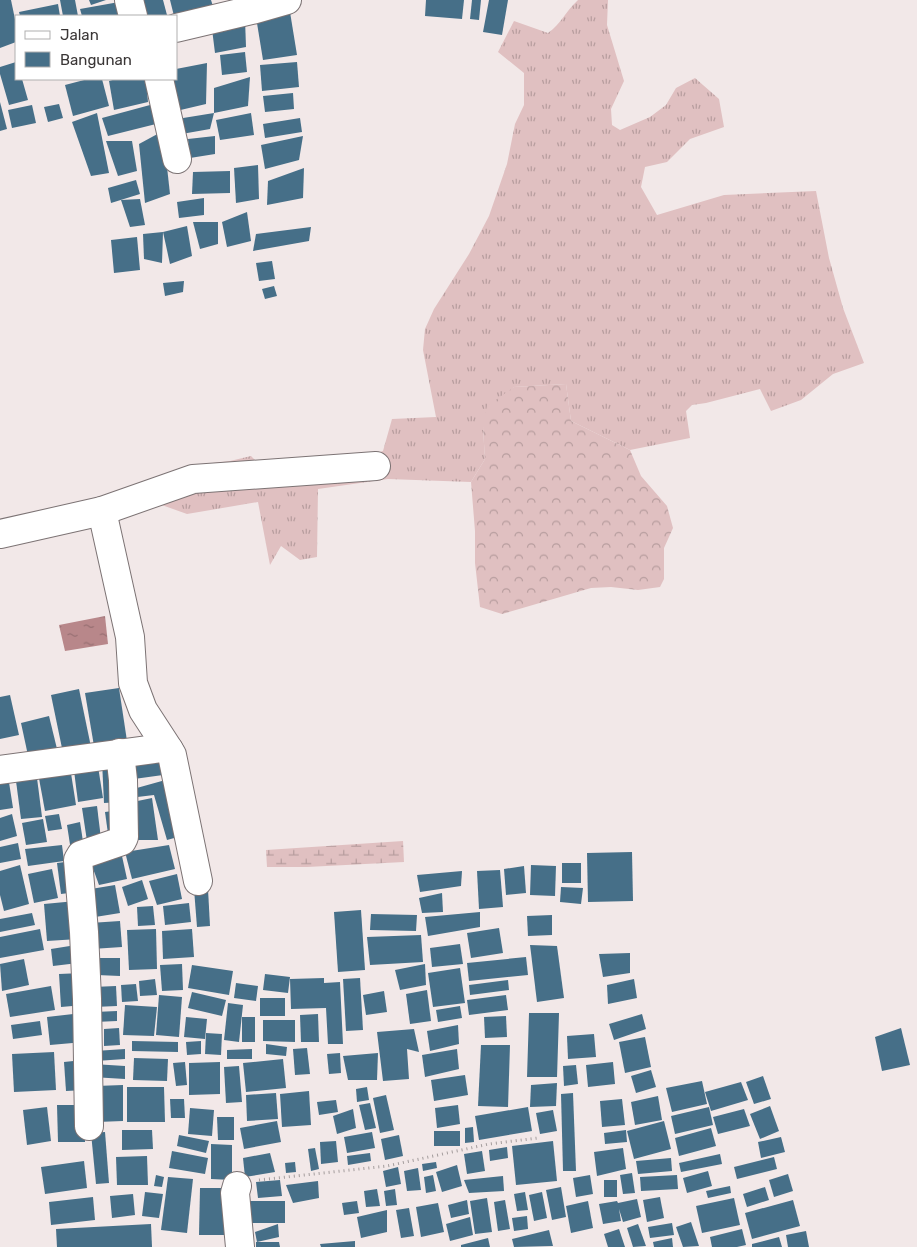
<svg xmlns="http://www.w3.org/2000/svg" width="917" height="1247" viewBox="0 0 917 1247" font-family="Rubik,sans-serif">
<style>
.grass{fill:url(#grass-tufts)}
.forest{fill:url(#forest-crowns)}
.wetland{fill:url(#wetland-marsh)}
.water{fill:url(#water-ripples)}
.building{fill:#466f88}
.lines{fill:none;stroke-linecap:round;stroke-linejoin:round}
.minor-casing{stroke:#7c7374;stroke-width:30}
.path{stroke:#a39c9c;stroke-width:3;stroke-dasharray:1 4;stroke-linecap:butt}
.minor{stroke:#fff;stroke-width:28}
</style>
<defs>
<pattern id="grass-tufts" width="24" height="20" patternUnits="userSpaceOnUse" patternTransform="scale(1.25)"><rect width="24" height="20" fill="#e0c0c1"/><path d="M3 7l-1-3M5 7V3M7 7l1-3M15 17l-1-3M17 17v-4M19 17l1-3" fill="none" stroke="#b79d9e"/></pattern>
<pattern id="forest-crowns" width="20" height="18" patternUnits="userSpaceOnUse" patternTransform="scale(1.25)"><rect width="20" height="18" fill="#e0c0c1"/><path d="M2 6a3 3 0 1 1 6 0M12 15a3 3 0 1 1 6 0" fill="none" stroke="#b79d9e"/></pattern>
<pattern id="wetland-marsh" width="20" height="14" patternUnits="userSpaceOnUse" patternTransform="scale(1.25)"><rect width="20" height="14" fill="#e0c0c1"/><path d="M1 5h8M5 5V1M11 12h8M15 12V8" fill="none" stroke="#b79d9e"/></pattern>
<pattern id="water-ripples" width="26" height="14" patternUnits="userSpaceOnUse" patternTransform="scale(1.25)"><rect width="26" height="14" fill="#b8878a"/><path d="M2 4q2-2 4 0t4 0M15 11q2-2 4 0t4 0" fill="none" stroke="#976f72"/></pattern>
</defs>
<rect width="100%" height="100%" fill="#f2e8e8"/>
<path class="grass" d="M578,0H608L607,25L624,81L611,109L612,125L620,130L650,117L666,105L676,88L695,78L719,99L724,127L690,139L667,162L645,167L641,187L657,215L724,195L816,191L829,258L843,308L864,363L833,374L801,400L771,411L760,389L706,403L692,405L686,411L690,438L630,450L571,421L566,384L514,387L483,428L485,459L471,482L388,479L318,489L317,557L300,560L281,546L270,565L258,502L187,514L159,504L154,478L204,464L230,461L251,456L258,463L295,457L350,460L383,451L392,419L436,417L423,350L425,329L434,309L469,254L489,216L507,164L515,124L524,105V73L498,52L514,21L548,33C562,23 565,12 578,0Z"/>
<path class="forest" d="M566,384L571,421L630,450L641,476L667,506L673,528L664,548V579L660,587L638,590L611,587L591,588L502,614L480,607L475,563V531L471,482L485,459L483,428L487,406L514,387Z"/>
<path class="wetland" d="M403,841L404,862L307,867H267L266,850Z"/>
<path class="water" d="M105,616L108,644L65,651L59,625Z"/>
<g class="building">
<path d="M0,0H11L16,24V42L0,48Z"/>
<path d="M60,0H75L78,16H63Z"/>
<path d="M89,0H106L91,5Z"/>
<path d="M143,0H163L167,15L142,16Z"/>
<path d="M170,0H211L216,16H174Z"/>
<path d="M426,0H464L462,19L425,16Z"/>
<path d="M472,0H481L479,20L470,19Z"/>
<path d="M489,0H508L502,35L483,32Z"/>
<path d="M119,2L123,16H82L80,9Z"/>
<path d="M58,4L60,16H20L19,12Z"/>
<path d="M290,12L297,55L263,60L256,17Z"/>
<path d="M245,19L246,47L215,53L212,29Z"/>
<path d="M245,52L247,72L222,75L220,55Z"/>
<path d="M16,62V79H22L28,100L9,105L0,74V67Z"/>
<path d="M297,62L299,87L262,91L260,65Z"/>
<path d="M207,63L206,104L172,112L166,79H176V69Z"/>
<path d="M250,77L248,106L214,113V88Z"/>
<path d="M88,79H102L109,106L73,116L65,85Z"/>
<path d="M116,79H146L148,102L114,110L109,81Z"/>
<path d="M293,93L294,109L265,112L263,96Z"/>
<path d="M0,102L7,129L0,131Z"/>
<path d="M59,104L63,118L48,122L44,107Z"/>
<path d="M32,105L36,123L12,128L8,110Z"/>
<path d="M150,105L156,124L108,136L102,118Z"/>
<path d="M97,113L109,173L91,176L72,122Z"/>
<path d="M214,113L210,129L176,135L177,119Z"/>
<path d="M251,113L254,135L220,140L216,120Z"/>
<path d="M300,118L302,132L265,138L263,124Z"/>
<path d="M163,131L170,194L145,203L139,144Z"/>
<path d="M215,136V154L190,158L188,139Z"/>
<path d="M303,136L299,160L265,169L261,145Z"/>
<path d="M106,141H132L137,171L118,176Z"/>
<path d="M258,165L259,199L236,203L234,168Z"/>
<path d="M304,168L303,198L267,205L268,181Z"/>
<path d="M230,171V193L192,194L193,172Z"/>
<path d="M136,180L140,194L111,203L108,188Z"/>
<path d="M204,198V215L179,218L177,202Z"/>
<path d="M140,199L145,225L130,227L121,200Z"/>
<path d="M247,212L251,241L227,247L222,222Z"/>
<path d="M193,222H218V244L200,249Z"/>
<path d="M187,226L192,256L170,264L163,232Z"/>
<path d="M311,227L309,241L253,251L256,234Z"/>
<path d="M163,232L162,263L144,259L143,234Z"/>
<path d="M137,237L140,270L114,273L111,240Z"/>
<path d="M272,261L275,279L259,281L256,263Z"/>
<path d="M184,281L183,292L165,296L163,283Z"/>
<path d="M274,286L277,296L265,299L262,289Z"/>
<path d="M119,688L127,741L94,746L85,693Z"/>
<path d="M79,689L91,747L63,753L51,695Z"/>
<path d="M10,695L19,735L0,739V697Z"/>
<path d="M49,716L58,753L29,760L21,723Z"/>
<path d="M97,760L103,798L78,802L73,763Z"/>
<path d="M118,760L121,802L104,803L102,761Z"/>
<path d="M161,760L163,775L134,779L132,764Z"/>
<path d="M70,767L76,805L45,811L38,773Z"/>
<path d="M8,776L13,808L0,810V777Z"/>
<path d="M37,778L42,817L21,819L16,781Z"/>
<path d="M169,779L185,835L167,840L154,795L129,798L126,791Z"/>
<path d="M152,798L158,840H129L128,803Z"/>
<path d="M97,806L101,839L87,841L82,808Z"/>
<path d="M120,810L109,841L105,812Z"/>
<path d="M12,814L17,836L0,841V818Z"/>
<path d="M59,814L62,829L48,831L45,816Z"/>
<path d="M43,819L47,842L26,845L22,823Z"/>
<path d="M80,822L84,848L71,851L67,825Z"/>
<path d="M18,843L21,859L0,863V847Z"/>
<path d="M62,845L64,861L28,866L25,849Z"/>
<path d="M169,845L175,869L132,879L125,852Z"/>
<path d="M632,852L633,901L588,902L587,853Z"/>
<path d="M122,856L127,879L99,885L91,863Z"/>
<path d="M73,861L77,892L61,894L57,863Z"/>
<rect x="562" y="863" width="19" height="20"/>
<path d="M20,865L29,904L4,911L0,895V871Z"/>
<path d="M531,865L556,866L555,896L530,895Z"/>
<path d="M524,866L526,893L506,895L504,869Z"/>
<path d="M52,869L58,898L34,903L28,874Z"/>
<path d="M500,870L503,907L479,909L477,871Z"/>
<path d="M462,871L461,886L420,892L417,875Z"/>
<path d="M177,874L182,899L157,905L149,881Z"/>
<path d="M142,880L148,899L128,906L122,887Z"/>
<path d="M115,885L120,913L89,918L85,890Z"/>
<path d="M561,887L583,888L581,904L560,902Z"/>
<path d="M194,889H208L210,926L197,927Z"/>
<path d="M442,893L443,912L422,913L419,898Z"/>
<path d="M76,901L78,939L47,941L44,904Z"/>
<path d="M189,903L191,922L165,925L163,906Z"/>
<path d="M153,906L155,925L138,926L137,907Z"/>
<path d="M361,910L365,970L338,972L334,912Z"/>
<path d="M480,912V927L428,936L425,917Z"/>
<path d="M32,913L35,925L0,932V919Z"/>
<path d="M371,914L417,915L416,931L370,930Z"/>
<path d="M552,915V935L528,936L527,916Z"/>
<path d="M120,921L122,947L92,949L90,923Z"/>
<path d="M499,928L503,953L471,958L467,933Z"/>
<path d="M40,929L44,950L0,958V937Z"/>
<path d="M156,929L157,969L129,970L127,930Z"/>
<path d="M192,929L194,957L163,959L162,931Z"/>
<path d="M421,935L423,962L370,965L367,937Z"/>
<path d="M460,944L463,964L432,967L430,948Z"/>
<path d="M76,945L78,963L53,966L51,949Z"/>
<path d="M530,945L557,946L564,998L537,1002Z"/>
<path d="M630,953V973L603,977L599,954Z"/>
<path d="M526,957L528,975L469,981L467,963Z"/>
<path d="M97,958H120V976L97,975Z"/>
<path d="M24,959L29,985L2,991L0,964Z"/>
<path d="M182,964L183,990L162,991L160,965Z"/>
<path d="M425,964L426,985L400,990L395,970Z"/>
<path d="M192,965L233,971L229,995L188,988Z"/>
<path d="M460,968L465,1003L433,1007L428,973Z"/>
<path d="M82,973L84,1005L61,1007L59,974Z"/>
<path d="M265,974L290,977L288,993L263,990Z"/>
<path d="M324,978V983L340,982L343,1044H328L326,1008L291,1009L290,979Z"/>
<path d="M360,978L363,1030L346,1031L343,979Z"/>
<path d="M155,979L157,995L140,996L139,981Z"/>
<path d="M634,979L637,998L608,1004L607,985Z"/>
<path d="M508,980L509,990L470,995L469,985Z"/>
<path d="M236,983L258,986L256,1001L234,998Z"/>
<path d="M136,984L138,1001L122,1002L121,985Z"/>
<path d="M51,986L55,1010L10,1017L6,994Z"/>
<path d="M116,986L117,1006L94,1007L93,987Z"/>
<path d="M427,990L431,1021L410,1024L406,994Z"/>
<path d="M384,991L387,1012L366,1015L363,995Z"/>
<path d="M192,992L226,1000L222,1016L188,1008Z"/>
<path d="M159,995L182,997L179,1037L156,1035Z"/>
<path d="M506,995L508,1010L469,1015L467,1000Z"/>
<rect x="260" y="998" width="25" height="18"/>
<path d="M228,1003L243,1005L239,1042L224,1040Z"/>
<path d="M125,1005L157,1007L154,1036L123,1035Z"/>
<path d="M460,1006L462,1018L438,1022L436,1010Z"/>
<path d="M117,1011V1021L95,1022V1012Z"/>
<path d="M82,1013L84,1042L50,1045L47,1017Z"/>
<path d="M529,1013H559L557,1077H527Z"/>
<path d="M318,1014L319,1042H301L300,1015Z"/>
<path d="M642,1014L646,1029L614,1040L609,1024Z"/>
<path d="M506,1016L507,1037L485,1038L484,1017Z"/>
<path d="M186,1017L207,1019L205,1039L184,1037Z"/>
<rect x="242" y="1017" width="13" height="25"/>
<path d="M263,1020H295V1042L263,1041Z"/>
<path d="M40,1021L42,1035L13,1039L11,1025Z"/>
<path d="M458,1025L459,1044L430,1051L427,1031Z"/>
<path d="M119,1028L120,1045L104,1046V1029Z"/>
<path d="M901,1028L910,1065L882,1071L875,1037Z"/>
<path d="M414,1029L419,1052L407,1049L409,1079L383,1081L377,1032Z"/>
<path d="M206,1033L222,1034L221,1055L205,1054Z"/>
<path d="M594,1034L596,1057L568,1059L567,1036Z"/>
<path d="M645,1037L651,1067L625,1073L619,1042Z"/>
<path d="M132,1041L178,1042V1052L132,1051Z"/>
<path d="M201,1041V1054L187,1055L186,1042Z"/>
<path d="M266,1044L287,1047L286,1056L266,1054Z"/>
<path d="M481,1045H510L508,1107L478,1106Z"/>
<path d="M307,1048L310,1074L295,1075L293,1049Z"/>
<path d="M125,1049V1059L96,1061L95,1051Z"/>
<path d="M252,1049V1059H227V1050Z"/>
<path d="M457,1049L459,1069L425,1077L422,1055Z"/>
<path d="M54,1052L56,1090L14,1092L12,1054Z"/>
<path d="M340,1053L341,1073L329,1074L327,1054Z"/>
<path d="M378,1053L377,1080H348L343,1056Z"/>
<path d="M134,1058L168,1059L167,1081L133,1080Z"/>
<path d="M283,1059L286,1088L246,1092L243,1063Z"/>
<path d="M83,1060L85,1090L66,1091L64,1062Z"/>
<path d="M185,1062L187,1085L176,1086L173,1063Z"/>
<path d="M220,1062V1094L189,1095V1063Z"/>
<path d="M613,1062L615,1084L588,1087L586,1065Z"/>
<path d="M93,1064L125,1066V1079L92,1077Z"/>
<path d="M576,1065L578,1084L564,1086L563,1066Z"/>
<path d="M239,1066L242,1102L226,1103L224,1067Z"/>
<path d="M651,1070L656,1087L636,1093L631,1076Z"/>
<path d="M465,1075L468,1095L434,1101L431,1080Z"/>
<path d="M763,1076L771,1099L754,1104L746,1082Z"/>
<path d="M702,1081L707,1104L672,1112L666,1088Z"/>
<path d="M741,1082L748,1100L711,1111L705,1092Z"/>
<path d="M557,1083L556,1106L530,1107L531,1085Z"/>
<path d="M123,1085V1121L97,1122L96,1086Z"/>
<path d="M127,1087H164L165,1122H127Z"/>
<path d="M367,1087L369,1100L357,1102L356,1089Z"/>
<path d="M309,1091L311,1125L282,1127L280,1094Z"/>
<path d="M276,1093L278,1119L247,1121L246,1095Z"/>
<path d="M573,1093L576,1171H563L561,1094Z"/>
<path d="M386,1095L394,1130L380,1133L373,1098Z"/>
<path d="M658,1096L662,1120L635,1125L631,1102Z"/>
<path d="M170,1099H184L185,1118H171Z"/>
<path d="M622,1099L625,1125L602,1127L600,1101Z"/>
<path d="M336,1100L338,1112L319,1115L317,1102Z"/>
<path d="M370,1103L376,1128L365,1130L359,1105Z"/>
<path d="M57,1105H84L85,1142H58Z"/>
<path d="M458,1105L460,1124L437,1128L435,1108Z"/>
<path d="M770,1106L779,1131L760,1139L750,1114Z"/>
<path d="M47,1107L51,1141L27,1145L23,1110Z"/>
<path d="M528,1107L532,1131L479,1140L475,1116Z"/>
<path d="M709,1107L713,1125L675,1134L671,1116Z"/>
<path d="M190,1108L214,1110L212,1136L188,1134Z"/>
<path d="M353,1109L356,1128L337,1134L333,1116Z"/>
<path d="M744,1109L750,1126L718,1134L713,1117Z"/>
<path d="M553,1110L557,1131L540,1134L536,1113Z"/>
<path d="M217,1117H234V1140H218Z"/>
<path d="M277,1121L281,1142L244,1149L240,1128Z"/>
<path d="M664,1121L671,1149L634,1159L627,1131Z"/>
<path d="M473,1127L474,1142L465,1143V1128Z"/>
<path d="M711,1128L716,1146L679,1156L675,1138Z"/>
<path d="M122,1130H152L153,1149L122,1150Z"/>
<path d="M626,1130L627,1142L605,1144L604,1133Z"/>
<rect x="434" y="1131" width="26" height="15"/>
<path d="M105,1132L109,1183L96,1184L91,1133Z"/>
<path d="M372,1132L375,1148L347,1153L344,1137Z"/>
<path d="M179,1135L209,1141L206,1153L177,1146Z"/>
<path d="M399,1135L403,1156L385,1160L381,1139Z"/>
<path d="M781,1137L785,1152L761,1158L758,1142Z"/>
<path d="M336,1141L338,1162L321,1164L320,1142Z"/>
<path d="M553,1141L557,1181L516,1185L512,1146Z"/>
<path d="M211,1144L232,1145V1180L211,1179Z"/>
<path d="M507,1147L508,1158L490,1161L489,1150Z"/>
<path d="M315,1148L319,1169L311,1171L308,1149Z"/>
<path d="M623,1148L626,1169L597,1176L594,1152Z"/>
<path d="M172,1151L208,1158L205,1174L169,1168Z"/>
<path d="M482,1151L485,1171L467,1174L464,1154Z"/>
<path d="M270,1153L275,1172L245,1177L243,1158Z"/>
<path d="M370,1153L371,1161L348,1165L347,1156Z"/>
<path d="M720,1154L722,1164L681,1172L679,1163Z"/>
<path d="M147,1156L148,1185H117L116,1157Z"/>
<path d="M774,1157L777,1169L737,1179L734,1167Z"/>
<path d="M671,1158L672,1171L638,1174L636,1161Z"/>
<path d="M84,1161L87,1188L45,1194L41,1167Z"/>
<path d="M295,1162L296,1172L286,1173L285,1163Z"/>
<path d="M436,1162L437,1168L423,1171L422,1164Z"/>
<path d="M457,1165L462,1186L442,1192L436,1172Z"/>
<path d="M398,1167L401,1184L386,1187L383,1171Z"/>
<path d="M418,1168L421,1190L407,1191L404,1171Z"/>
<path d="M708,1171L712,1186L687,1193L683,1178Z"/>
<path d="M632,1173L635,1193L623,1194L620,1175Z"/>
<path d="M788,1174L793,1191L774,1197L769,1180Z"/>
<path d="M156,1175L164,1177L162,1187L154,1186Z"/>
<path d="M433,1175L436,1191L426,1193L424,1177Z"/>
<path d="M590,1175L593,1194L576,1197L573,1178Z"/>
<path d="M677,1175L678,1189L641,1191L640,1177Z"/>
<path d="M503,1176L504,1191L469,1193L464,1180Z"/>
<path d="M168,1177L193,1179L187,1233L161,1230Z"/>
<path d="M280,1180L282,1196L258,1198L256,1182Z"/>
<rect x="604" y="1180" width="13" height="17"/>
<path d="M318,1181L319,1198L293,1203L286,1185Z"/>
<path d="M730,1186L731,1193L708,1198L706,1191Z"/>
<path d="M561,1187L566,1217L552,1220L546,1190Z"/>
<path d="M765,1187L769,1200L747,1207L743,1194Z"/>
<path d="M200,1188H230V1235H199Z"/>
<path d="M377,1189L380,1206L366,1207L364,1191Z"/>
<path d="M395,1189L397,1205L386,1206L384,1191Z"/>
<path d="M145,1192L163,1194L159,1218L142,1216Z"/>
<path d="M525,1192L528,1210L517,1211L514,1194Z"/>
<path d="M542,1192L547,1218L534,1221L529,1195Z"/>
<path d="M133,1194L135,1215L112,1218L110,1196Z"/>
<path d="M93,1197L95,1220L51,1225L49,1202Z"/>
<path d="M660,1197L664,1218L647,1222L643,1200Z"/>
<path d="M487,1198L492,1232L475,1234L470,1201Z"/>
<path d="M734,1198L740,1225L702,1233L696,1206Z"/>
<path d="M637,1199L641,1217L623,1222L619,1209L621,1221L603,1224L599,1204L617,1201L618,1203Z"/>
<path d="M467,1200L469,1214L451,1218L448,1205Z"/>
<path d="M505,1200L510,1229L498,1231L494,1202Z"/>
<path d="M793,1200L800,1226L752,1239L745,1213Z"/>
<path d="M250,1201H285V1223H251Z"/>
<path d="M357,1201L359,1213L344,1215L342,1203Z"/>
<path d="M588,1201L593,1228L571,1233L566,1206Z"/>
<path d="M438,1203L444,1232L421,1237L416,1207Z"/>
<path d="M409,1208L414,1236L401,1238L396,1210Z"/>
<path d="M387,1210V1232L361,1238L357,1217Z"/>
<path d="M527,1216L528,1229L514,1231L512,1218Z"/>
<path d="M470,1217L473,1235L450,1241L446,1224Z"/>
<path d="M691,1222L699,1246L683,1247L676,1227Z"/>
<path d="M672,1223L674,1235L650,1238L648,1227Z"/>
<path d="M151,1224L152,1247H57L56,1229Z"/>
<path d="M278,1224L279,1237L257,1242L255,1232Z"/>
<path d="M638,1224L646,1246L633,1247L627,1228Z"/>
<path d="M619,1229L625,1247H608L604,1234Z"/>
<path d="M742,1229L746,1245L737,1247H712L710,1237Z"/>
<path d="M549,1230L553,1246L514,1247L512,1239Z"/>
<path d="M806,1231L809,1247H788L786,1235Z"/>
<path d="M779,1237L782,1247H752V1244Z"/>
<path d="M488,1238L490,1247H461V1245Z"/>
<path d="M672,1238L673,1247H654L653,1242Z"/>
<path d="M355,1241V1247H321L320,1244Z"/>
<path d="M256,1242H279L280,1247H256Z"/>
</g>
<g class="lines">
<g class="minor-casing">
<g id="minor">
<path d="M129,0L133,16"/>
<path d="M176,28L252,10L287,0"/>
<path d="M159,79L177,159"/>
<path d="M102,511L130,637L133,683L143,710L169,750"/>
<path d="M0,534L102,511L193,479L376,466"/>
<path d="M0,770L162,748L169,750L172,755L198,881"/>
<path d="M89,1126L87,999L84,932L78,860L81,855L122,841L124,837L123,780L120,753"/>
<path d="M237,1186L235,1193L240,1247"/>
</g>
</g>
<path class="path" d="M259,1180L387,1166L489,1144L538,1138"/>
<use href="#minor" class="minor"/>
</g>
<rect x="15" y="15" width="162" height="65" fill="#ffffff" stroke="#b0afaf"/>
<rect x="25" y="31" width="25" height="8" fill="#ffffff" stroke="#b0afaf"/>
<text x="60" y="40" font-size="15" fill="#3a3636">Jalan</text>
<rect x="25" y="52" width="25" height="15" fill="#466f88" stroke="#b0afaf"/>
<text x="60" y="65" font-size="15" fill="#3a3636">Bangunan</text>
</svg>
